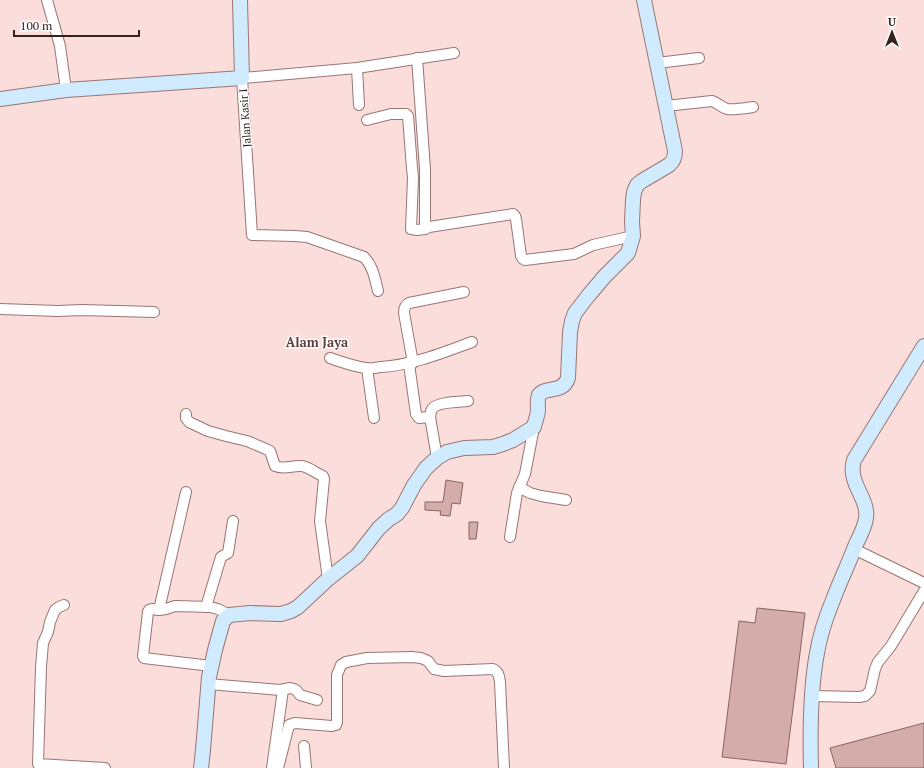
<svg xmlns="http://www.w3.org/2000/svg" width="924" height="768" viewBox="0 0 924 768" font-family="'PT Serif',serif">
<style>
.built{fill:#fbdddb}
.building{fill:#d4adaa;stroke:#876461}
.lines{fill:none;stroke-linecap:round;stroke-linejoin:round}
.street-casing{stroke:#997572;stroke-width:12}
.secondary-casing{stroke:#997572;stroke-width:16}
.street{stroke:#fff;stroke-width:10}
.secondary{stroke:#d1ebfe;stroke-width:14}
.labels{text-anchor:middle;dominant-baseline:central;stroke-width:3;stroke-linejoin:round;paint-order:stroke}
.street-label{font-size:11px;fill:#322322;stroke:#fefefe}
.quarter-label{font-size:13px;font-weight:bold;fill:#5d3c3a;stroke:#fefefe}
</style>
<rect width="100%" height="100%" fill="#fdecea"/>
<rect class="built" x="0" y="0" width="924" height="768"/>
<g class="building">
<path d="M446,480L463,483L460,504L452,503L450,516L440,515L441,511L425,510V502H443Z"/>
<path d="M469,522H478L476,539H469Z"/>
<path d="M757,608L805,613L786,764L722,757L739,621L755,623Z"/>
<path d="M924,723V768H836L830,748Z"/>
</g>
<g class="lines">
<g class="street-casing">
<g id="street">
<path d="M47,0L60,46L66,90"/>
<path d="M417,58L425,169V229L429,227L513,214L515,216L516,219L521,256L523,259L525,260L574,254L593,245L633,236"/>
<path d="M657,63L699,58"/>
<path d="M357,68L359,105"/>
<path d="M666,106L712,101C718,103 721,107 727,109C733,110 746,108 753,107"/>
<path d="M367,120L391,114H406L408,116L412,168L413,178L411,229L417,230L425,229"/>
<path d="M378,291C375,279 373,266 364,257L307,237L295,236L252,235L242,78L255,77L357,68L454,53"/>
<path d="M0,309L58,311L82,310L154,312"/>
<path d="M330,358C341,362 353,366 365,368C370,369 376,368 381,367C413,365 442,353 472,342"/>
<path d="M413,363L404,313C404,308 405,305 409,303L464,292"/>
<path d="M409,364L416,414L419,418L430,417"/>
<path d="M367,368L374,418"/>
<path d="M186,414V418L189,422L208,431L226,436L247,441L266,449L270,451L275,466C284,470 293,465 302,466C309,467 317,474 323,476L324,479L320,521L328,579"/>
<path d="M437,458L430,417C431,414 430,410 433,408C438,402 460,402 468,401"/>
<path d="M519,487L530,493L541,496L566,500"/>
<path d="M510,537L517,493L525,474L534,427"/>
<path d="M854,549L924,583"/>
<path d="M64,605L59,607L55,610L50,622L48,632L43,643L41,667L38,764L105,768"/>
<path d="M206,607L221,557L228,553L233,521"/>
<path d="M159,610L186,492"/>
<path d="M211,666L144,658L143,656L148,612L149,610L152,609L159,610L166,609L175,606L210,607L218,609L229,615"/>
<path d="M208,684L280,690L290,688L294,689L297,691L300,695L317,700"/>
<path d="M812,696L859,697L865,696L870,691L875,669L878,662L891,646L924,591"/>
<path d="M304,746L306,768"/>
<path d="M272,768L283,690"/>
<path d="M278,768L289,725L295,723L332,726L336,725L337,722V675L341,665L346,662L367,658L412,657L421,658L428,661L434,669L444,671L493,669C499,672 499,676 500,682L504,768"/>
</g>
</g>
<g class="secondary-casing">
<g id="secondary">
<path d="M0,99L66,90L242,78L240,0"/>
<path d="M201,768L203,750L209,677L215,650L223,621L229,615L250,613L281,614L291,611L298,607L328,579L357,556L379,528L389,519L397,514L402,508L414,485L426,468L437,458L447,452L464,448L493,447L503,444L513,440L534,427C535,422 537,417 538,411C538,407 537,400 539,395C545,386 563,394 568,378L570,332L572,321L575,313L588,296L605,276L628,253L633,236L632,222L633,200L634,192L637,185L642,181L669,165C674,161 675,157 675,151L644,0"/>
<path d="M811,768C810,730 810,690 817,653C820,635 826,617 833,600C840,581 849,563 856,544C860,536 865,527 866,518C869,498 847,483 854,460L924,346"/>
</g>
</g>
<use href="#street" class="street"/>
<use href="#secondary" class="secondary"/>
</g>
<g class="labels">
<g class="street-label">
<text transform="translate(245 118) rotate(-94)">Jalan Kasir I</text>
</g>
<g class="quarter-label">
<text x="317" y="342">Alam Jaya</text>
</g>
</g>
<g transform="translate(892 32)" stroke="#fefefe" stroke-width="3" paint-order="stroke">
<path d="M0-3L7 15L0 10L-7 15Z" fill="#322322"/>
<text y="-6" font-size="11" font-weight="bold" text-anchor="middle" fill="#322322">U</text>
</g>
<path d="M14 30v6h125v-6" fill="none" stroke="#322322" stroke-width="2"/>
<text x="20" y="30" font-size="12" fill="#322322" stroke="#fefefe" stroke-width="3" paint-order="stroke">100 m</text>
</svg>
